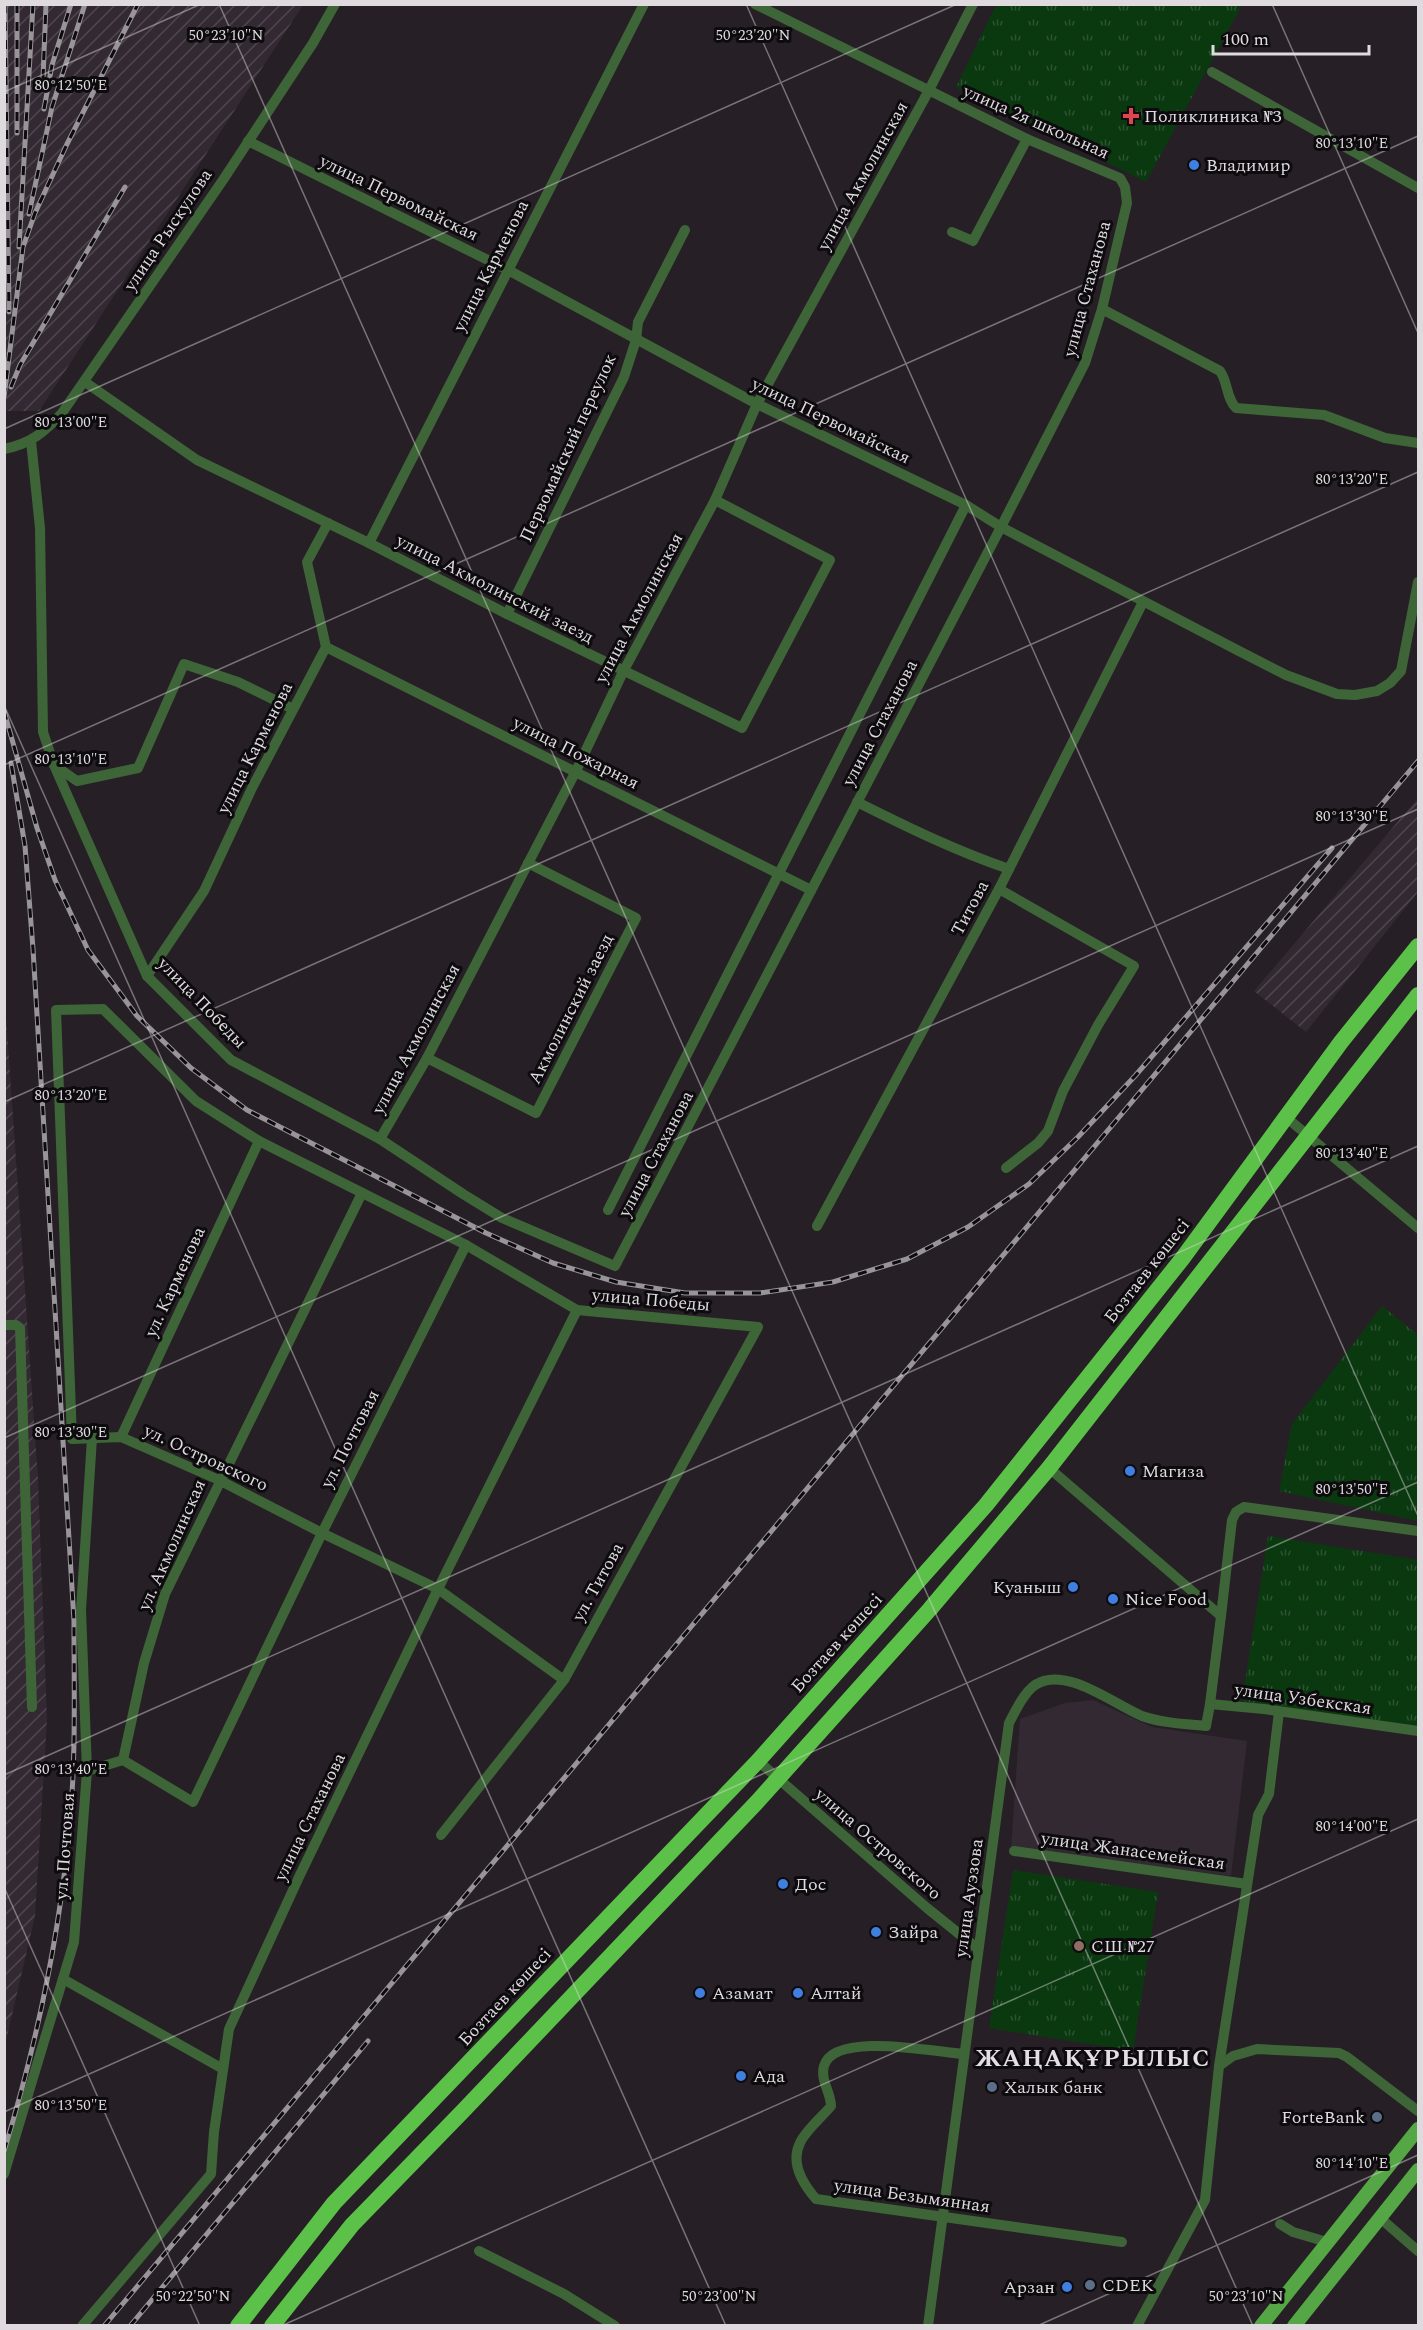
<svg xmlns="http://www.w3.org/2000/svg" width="1423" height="2330" viewBox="0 0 1423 2330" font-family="Spectral,serif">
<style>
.built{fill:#322933}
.industrial{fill:url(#industrial-furrows)}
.grass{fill:url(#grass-tufts)}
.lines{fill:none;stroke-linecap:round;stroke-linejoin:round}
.minor{stroke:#3e6537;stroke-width:10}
.major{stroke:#54a744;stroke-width:14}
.highway{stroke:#5bc148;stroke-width:16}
.rail-casing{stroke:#999499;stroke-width:5}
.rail{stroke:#0d0b0d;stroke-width:3;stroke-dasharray:9;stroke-linecap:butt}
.ticks{fill:none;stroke:#dedade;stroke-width:1.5;stroke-opacity:0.45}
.health-dot{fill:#e0444e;stroke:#0d0b0d;stroke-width:2}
.shop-dot{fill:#3f7fe0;stroke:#0d0b0d;stroke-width:2}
.education-dot{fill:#8d6e63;stroke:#0d0b0d;stroke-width:2}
.service-dot{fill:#5c6f8a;stroke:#0d0b0d;stroke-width:2}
.labels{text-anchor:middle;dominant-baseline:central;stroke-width:6;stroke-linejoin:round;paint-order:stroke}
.poi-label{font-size:18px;fill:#dedade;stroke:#0d0b0d;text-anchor:start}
.street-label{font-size:18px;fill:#dedade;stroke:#0d0b0d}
.district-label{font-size:24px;font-weight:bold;letter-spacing:1.5px;fill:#e5dde6;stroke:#0d0b0d}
.ticks-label{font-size:15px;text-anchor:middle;fill:#dedade;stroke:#0d0b0d;stroke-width:6;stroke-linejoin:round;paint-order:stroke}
</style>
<defs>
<pattern id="industrial-furrows" width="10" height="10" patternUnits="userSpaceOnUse" patternTransform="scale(1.5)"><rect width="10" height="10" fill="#322933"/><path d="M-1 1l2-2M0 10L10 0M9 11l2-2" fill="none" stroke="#4f4750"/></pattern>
<pattern id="grass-tufts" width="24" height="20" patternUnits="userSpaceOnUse" patternTransform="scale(1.5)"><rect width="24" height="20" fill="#0a380f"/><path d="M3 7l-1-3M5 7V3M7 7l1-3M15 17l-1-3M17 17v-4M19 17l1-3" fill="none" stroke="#2d5432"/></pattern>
</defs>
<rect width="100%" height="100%" fill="#262026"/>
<path class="built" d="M1093,1700L1152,1727L1247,1741L1231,1876L1011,1848L1020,1719L1065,1703Z"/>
<g class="industrial">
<path d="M4,5H303L39,411H5Z"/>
<path d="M1418,798V892L1306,1032L1254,991Z"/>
<path d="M4,987L38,1479L47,1719L35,1916L5,2045Z"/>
</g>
<g class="grass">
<path d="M996,5V4L1242,5L1146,182L956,87Z"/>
<path d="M1382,1306L1418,1335V1521L1279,1491L1292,1424Z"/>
<path d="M1268,1536L1418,1560V1730L1242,1701Z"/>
<path d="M1013,1870L1158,1892L1133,2051L989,2028Z"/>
</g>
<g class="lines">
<g class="minor">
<path d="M1212,72L1418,188"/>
<path d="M248,141L508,270L757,404L966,505L1001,527L1239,651L1286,675L1337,694L1355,695L1377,691L1390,683L1401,671L1418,582"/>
<path d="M952,232L973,241L1027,139"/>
<path d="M1102,309L1220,371C1228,382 1226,398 1236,408L1324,415L1385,438L1418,443"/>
<path d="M85,382L197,460L369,543L507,614L742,728L830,560L715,500"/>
<path d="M31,441L40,528L43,732L54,765L147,976L231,1060L380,1139L463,1194L502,1218L615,1266L1001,527L1085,363L1102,309L1127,203L1125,187L1120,178L1027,139L755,4"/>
<path d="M4,449C30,444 45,432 62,413L223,180L313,43L335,4"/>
<path d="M369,543L644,4"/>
<path d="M507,614L624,377L636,340L638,322L685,230"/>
<path d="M326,647L811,890"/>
<path d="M54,765L77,781L138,768L184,664L238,682L293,709"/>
<path d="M857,802C907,827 956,851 1009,869"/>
<path d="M999,889L1134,966L1098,1025L1063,1091L1048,1131L1038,1143L1006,1168"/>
<path d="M147,976L204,891L252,788L326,647L307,562L328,523"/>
<path d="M427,1058L536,1113L636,918L528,863"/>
<path d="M1287,1118L1418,1228"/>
<path d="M380,1139L427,1058L576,771L623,672L715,500L757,404L928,92L973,4"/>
<path d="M608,1210L966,505"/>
<path d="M817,1226L999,889L1143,602"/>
<path d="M4,1325H16L20,1328L32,1707"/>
<path d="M121,1437L259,1141"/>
<path d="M1049,1468L1221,1616L1210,1704L1264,1709L1418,1731"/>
<path d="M1221,1616L1232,1520L1236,1512L1244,1507L1418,1531"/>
<path d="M123,1760L193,1802L322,1533L466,1245"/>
<path d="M758,1761L927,1908L978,1949"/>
<path d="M87,1771L123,1760L144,1663L165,1594L362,1193"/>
<path d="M441,1835L564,1680L758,1327L577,1310L466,1245L259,1141L196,1101L103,1009L56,1010L72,1439L121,1437L219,1480L322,1533L438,1589L564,1680"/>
<path d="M1014,1851L1247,1884"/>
<path d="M63,1979L223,2069"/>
<path d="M963,2054C935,2052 834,2031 824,2066C820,2080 831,2093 831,2106C823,2116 805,2131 800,2143C790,2163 803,2184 816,2199L1122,2242"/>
<path d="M1219,2066L1233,2056L1257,2049L1339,2053L1347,2057L1418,2111"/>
<path d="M4,2174L74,1942L87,1771L81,1610L92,1438"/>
<path d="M1379,2217L1418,2251"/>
<path d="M1280,2224L1293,2232L1327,2242"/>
<path d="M479,2251L564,2294L615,2326"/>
<path d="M82,2326L211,2174L214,2132L229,2029L299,1877L438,1589L577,1310"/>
<path d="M928,2326L1009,1723C1016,1710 1023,1694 1035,1685C1065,1665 1113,1704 1142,1716C1162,1723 1185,1724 1206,1726L1210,1704"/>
<path d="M1137,2326L1205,2200L1219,2066L1258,1815L1269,1794L1279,1712"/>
</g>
<g class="major">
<path d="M1261,2326L1418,2129"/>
<path d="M1294,2326L1418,2170"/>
</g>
<g class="highway">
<path d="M238,2326L334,2203L758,1761L986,1505L1182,1259L1341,1042L1418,946"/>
<path d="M272,2326L352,2225L462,2112L757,1802L930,1609L1049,1468L1418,995"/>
</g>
<g class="rail-casing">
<g id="rail">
<path d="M5,4L9,312"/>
<path d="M17,4V133"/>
<path d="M43,78L46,4"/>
<path d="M44,109L52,65L71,4"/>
<path d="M29,214L52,107L85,4"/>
<path d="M19,247L33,4"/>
<path d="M11,387L20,365L125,187"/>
<path d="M4,397L23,247L35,213L67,144L138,4"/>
<path d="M4,711L37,828L55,880L88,950L137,1016L191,1068L247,1110L486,1233L553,1263L616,1282L685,1293H760L833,1282L907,1259L968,1227L1029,1184L1078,1137L1135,1076L1332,848"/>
<path d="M4,2151C37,2043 60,1934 70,1821C76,1755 74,1688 74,1621L33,949L25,846L11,763"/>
<path d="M104,2326L1418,761"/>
<path d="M130,2326L368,2041"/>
</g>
</g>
<use href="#rail" class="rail"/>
</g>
<path class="ticks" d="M219,4L1253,2326M746,4L1418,1516M1272,4L1418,333M4,92L201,4M4,429L957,4M4,705L726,2326M4,765L1418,136M4,1102L1418,472M4,1438L1418,809M4,1775L1418,1146M4,1887L200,2326M4,2112L1418,1482M281,2326L1418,1819M1037,2326L1418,2155"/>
<path class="health-dot" d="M1128 107h6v6h6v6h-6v6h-6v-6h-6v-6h6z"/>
<g class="shop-dot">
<circle cx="1194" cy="165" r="6"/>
<circle cx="1130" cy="1471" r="6"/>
<circle cx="1073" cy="1587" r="6"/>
<circle cx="1113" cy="1599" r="6"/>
<circle cx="783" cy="1884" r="6"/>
<circle cx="876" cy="1932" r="6"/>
<circle cx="700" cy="1993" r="6"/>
<circle cx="798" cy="1993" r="6"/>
<circle cx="741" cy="2076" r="6"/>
<circle cx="1067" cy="2287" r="6"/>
</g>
<circle class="education-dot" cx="1079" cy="1946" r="6"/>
<g class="service-dot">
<circle cx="992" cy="2087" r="6"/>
<circle cx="1377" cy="2117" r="6"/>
<circle cx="1090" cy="2285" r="6"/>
</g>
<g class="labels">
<g class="poi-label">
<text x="1144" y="116">Поликлиника №3</text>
<text x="1206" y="165">Владимир</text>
<text x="1142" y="1471">Магиза</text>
<text x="1061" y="1587" text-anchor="end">Куаныш</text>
<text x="1125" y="1599">Nice Food</text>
<text x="795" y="1884">Дос</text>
<text x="888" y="1932">Зайра</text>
<text x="1091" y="1946">СШ №27</text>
<text x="712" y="1993">Азамат</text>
<text x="810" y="1993">Алтай</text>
<text x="753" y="2076">Ада</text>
<text x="1004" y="2087">Халык банк</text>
<text x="1365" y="2117" text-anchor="end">ForteBank</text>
<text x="1102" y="2285">CDEK</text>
<text x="1055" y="2287" text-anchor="end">Арзан</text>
</g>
<g class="street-label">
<text transform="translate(1036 122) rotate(24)">улица 2я школьная</text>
<text transform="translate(863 176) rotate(-61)">улица Акмолинская</text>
<text transform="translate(399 198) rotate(26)">улица Первомайская</text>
<text transform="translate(168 230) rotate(-56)">улица Рыскулова</text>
<text transform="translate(491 266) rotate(-63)">улица Карменова</text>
<text transform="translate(1087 289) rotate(-75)">улица Стаханова</text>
<text transform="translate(831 421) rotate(26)">улица Первомайская</text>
<text transform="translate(568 448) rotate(-65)">Первомайский переулок</text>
<text transform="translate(495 589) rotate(27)">улица Акмолинский заезд</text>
<text transform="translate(639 608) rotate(-62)">улица Акмолинская</text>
<text transform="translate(880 723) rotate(-62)">улица Стаханова</text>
<text transform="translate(255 748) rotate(-63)">улица Карменова</text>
<text transform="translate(576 753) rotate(27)">улица Пожарная</text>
<text transform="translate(970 908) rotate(-62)">Титова</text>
<text transform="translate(202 1003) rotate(46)">улица Победы</text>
<text transform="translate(571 1009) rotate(-63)">Акмолинский заезд</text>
<text transform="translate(416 1039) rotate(-62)">улица Акмолинская</text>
<text transform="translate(656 1154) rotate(-62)">улица Стаханова</text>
<text transform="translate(1147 1271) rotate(-52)">Бозтаев көшесі</text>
<text transform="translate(175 1282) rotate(-65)">ул. Карменова</text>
<text transform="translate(651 1300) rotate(5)">улица Победы</text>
<text transform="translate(350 1439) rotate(-63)">ул. Почтовая</text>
<text transform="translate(206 1458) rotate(25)">ул. Островского</text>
<text transform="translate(172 1545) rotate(-66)">ул. Акмолинская</text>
<text transform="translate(598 1582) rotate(-61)">ул. Титова</text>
<text transform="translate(837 1643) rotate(-48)">Бозтаев көшесі</text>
<text transform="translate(1303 1699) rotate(8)">улица Узбекская</text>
<text transform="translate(310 1817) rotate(-64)">улица Стаханова</text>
<text transform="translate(878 1844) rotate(41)">улица Островского</text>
<text transform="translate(65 1846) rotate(-86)">ул. Почтовая</text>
<text transform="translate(1133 1851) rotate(8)">улица Жанасемейская</text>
<text transform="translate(969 1898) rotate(-82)">улица Ауэзова</text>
<text transform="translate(505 1997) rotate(-47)">Бозтаев көшесі</text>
<text transform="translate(912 2196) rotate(8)">улица Безымянная</text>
</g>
<g class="district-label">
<text x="1093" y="2059">ЖАҢАҚҰРЫЛЫС</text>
</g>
</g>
<g class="ticks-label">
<text x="226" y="40">50°23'10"N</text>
<text x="753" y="40">50°23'20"N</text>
<text x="71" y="90">80°12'50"E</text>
<text x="1352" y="148">80°13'10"E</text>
<text x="71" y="427">80°13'00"E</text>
<text x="1352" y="484">80°13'20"E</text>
<text x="71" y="764">80°13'10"E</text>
<text x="1352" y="821">80°13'30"E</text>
<text x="71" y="1100">80°13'20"E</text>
<text x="1352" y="1158">80°13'40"E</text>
<text x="71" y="1437">80°13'30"E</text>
<text x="1352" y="1494">80°13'50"E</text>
<text x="71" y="1774">80°13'40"E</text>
<text x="1352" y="1831">80°14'00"E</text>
<text x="71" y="2110">80°13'50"E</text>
<text x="1352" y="2168">80°14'10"E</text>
<text x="193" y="2301">50°22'50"N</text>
<text x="719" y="2301">50°23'00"N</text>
<text x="1246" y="2301">50°23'10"N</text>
</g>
<rect width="1423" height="2330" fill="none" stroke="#dedade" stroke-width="12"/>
<path d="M1213 45v9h156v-9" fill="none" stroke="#dedade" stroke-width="3"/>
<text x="1222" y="45" font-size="18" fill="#dedade" stroke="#0d0b0d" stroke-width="4.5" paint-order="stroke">100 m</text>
</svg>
